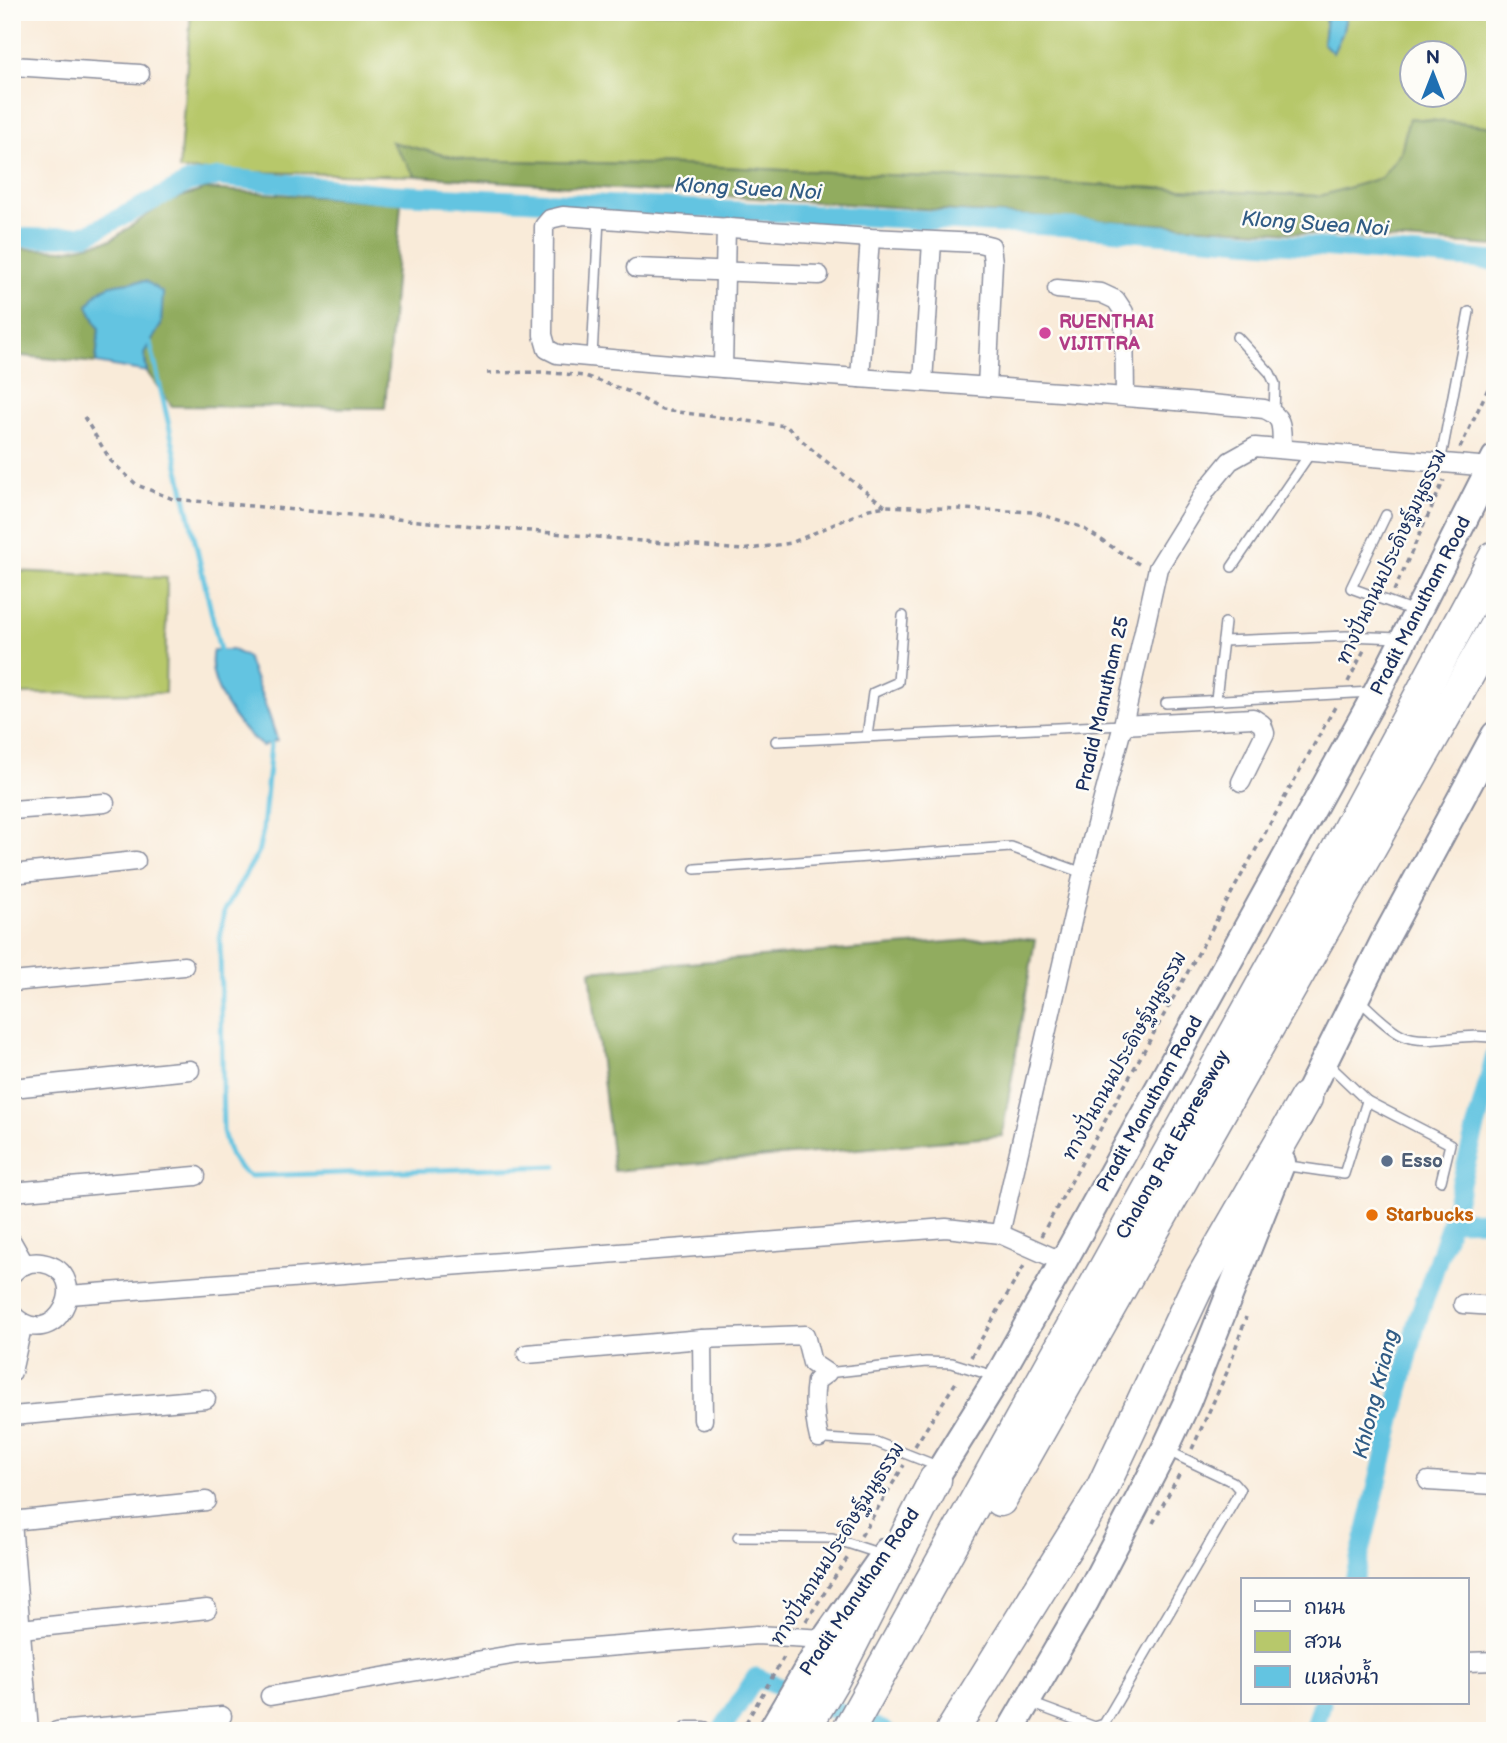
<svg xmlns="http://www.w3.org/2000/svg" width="1507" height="1743" viewBox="0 0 1507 1743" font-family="'Balsamiq Sans','Playpen Sans Thai',sans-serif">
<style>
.green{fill:#b7c86b;stroke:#697c64;stroke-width:2;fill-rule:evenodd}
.forest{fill:#91ac5f;stroke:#566e5e;stroke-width:2}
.water{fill:#63c4e1;stroke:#3f7aa0;stroke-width:2}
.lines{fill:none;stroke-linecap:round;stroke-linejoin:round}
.stream{stroke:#63c4e1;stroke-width:5}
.canal{stroke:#63c4e1;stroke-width:19}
.service-casing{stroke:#8a8d9c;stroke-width:12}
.minor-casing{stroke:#8a8d9c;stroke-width:21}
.primary-casing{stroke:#8a8d9c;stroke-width:30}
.motorway-casing{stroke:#8a8d9c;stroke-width:35}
.path{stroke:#8a8d9c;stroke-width:3.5;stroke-dasharray:5 5;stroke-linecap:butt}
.service{stroke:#fff;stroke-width:9}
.minor{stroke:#fff;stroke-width:18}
.primary{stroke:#fff;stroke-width:26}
.motorway{stroke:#fff;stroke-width:32}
.hotel-dot{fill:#d1479c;stroke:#fdfcf7;stroke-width:2.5}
.service-dot{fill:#5c6f8a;stroke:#fdfcf7;stroke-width:2.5}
.food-dot{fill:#e8710a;stroke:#fdfcf7;stroke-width:2.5}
.labels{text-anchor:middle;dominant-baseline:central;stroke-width:5;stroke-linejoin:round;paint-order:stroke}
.hotel-label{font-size:19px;font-weight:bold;fill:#b23c85;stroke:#fdfcf7;text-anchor:start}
.street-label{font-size:19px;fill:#1b2f5e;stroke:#fdfcf7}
.service-label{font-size:19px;font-weight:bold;fill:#4e5e75;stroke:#fdfcf7;text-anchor:start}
.food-label{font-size:19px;font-weight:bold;fill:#c56008;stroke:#fdfcf7;text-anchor:start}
.water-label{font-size:21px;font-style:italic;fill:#315c85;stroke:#fdfcf7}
</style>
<rect width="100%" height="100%" fill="#fdfcf7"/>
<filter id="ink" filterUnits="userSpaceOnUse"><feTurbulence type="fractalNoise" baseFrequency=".0143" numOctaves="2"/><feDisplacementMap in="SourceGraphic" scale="14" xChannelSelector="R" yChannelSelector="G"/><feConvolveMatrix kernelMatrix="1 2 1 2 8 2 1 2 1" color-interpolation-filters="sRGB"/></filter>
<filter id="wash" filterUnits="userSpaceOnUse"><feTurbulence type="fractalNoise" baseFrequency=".00686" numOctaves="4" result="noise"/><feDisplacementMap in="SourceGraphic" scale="28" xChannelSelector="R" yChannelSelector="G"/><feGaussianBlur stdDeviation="1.57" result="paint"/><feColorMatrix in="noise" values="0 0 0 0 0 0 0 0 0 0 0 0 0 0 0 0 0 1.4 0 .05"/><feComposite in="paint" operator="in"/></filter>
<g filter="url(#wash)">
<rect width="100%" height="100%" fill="#f9ebd9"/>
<g class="green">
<path d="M191,12H1323L1326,18L1323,43L1342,34L1347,12H1495V127L1409,118L1401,152L1381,178L1320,196L682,165L464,160L392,142L416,176L179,170ZM1412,52H1454V94H1412Z"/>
<path d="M12,571L167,578L165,693L12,694Z"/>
</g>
<g class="forest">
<path d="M1409,118L1495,127V246L416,176L391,142L464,160L682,165L1320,196L1381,178L1401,152Z"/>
<path d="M206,189L401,203L385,408L172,406L147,372L144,353L161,325L88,306L99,329L96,363L12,355V248L64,250L111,240L166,202Z"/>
<path d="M1008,937L1035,940L1002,1136L614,1171L590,971Z"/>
</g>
<g class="water">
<path d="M1323,12H1347L1342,34L1333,53L1323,43L1326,18Z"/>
<path d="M146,281L163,293L161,325L144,353L147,372L96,363L99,329L88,306C101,281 120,283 146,281Z"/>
<path d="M213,650H233L247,657C257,685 269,711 277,740L262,746C237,727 205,683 213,650Z"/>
</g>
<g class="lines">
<g class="stream">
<path d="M150,342L221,655"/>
<path d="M266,737L271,744L263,830L258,853L224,911L220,937L223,1131C228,1151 231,1165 250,1176L556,1166"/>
</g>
<g class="canal">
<path d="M12,237L42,238L88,234L189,182L219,177L391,194L1070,227L1495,261"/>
<path d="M1451,1221L1495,1220"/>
<path d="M1354,1580L1416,1325L1451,1221L1495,1055"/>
<path d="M721,1731L756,1677L885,1731"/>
<path d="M1314,1731L1322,1703"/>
</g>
</g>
</g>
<g filter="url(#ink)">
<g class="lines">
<g class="service-casing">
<g id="service">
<path d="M1237,337L1270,373L1275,384L1274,413"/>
<path d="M592,358L599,218"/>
<path d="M1440,463L1469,312"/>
<path d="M1386,515L1351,588L1414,611"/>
<path d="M1232,567L1311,452"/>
<path d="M1223,641L1346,636L1400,638"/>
<path d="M1216,699L1225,623"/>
<path d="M1166,703L1372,692"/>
<path d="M867,736L873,693L898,682L903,616"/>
<path d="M776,741L1123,725"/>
<path d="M695,869L1011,847L1083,873"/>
<path d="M1359,1000C1372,1011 1387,1028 1402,1035C1428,1047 1466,1031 1495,1038"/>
<path d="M1326,1062L1367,1101L1450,1144L1441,1181"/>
<path d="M1282,1165L1344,1174L1367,1101"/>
<path d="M827,1373L926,1362L952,1363L994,1376"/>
<path d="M825,1439L876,1442L937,1466"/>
<path d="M738,1537L832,1538L881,1554"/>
<path d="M1028,1702L1095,1727L1104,1724L1236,1498L1240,1490L1233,1482L1168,1451"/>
</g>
</g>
<g class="minor-casing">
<g id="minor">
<path d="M12,66L140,74"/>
<path d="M636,268L819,275"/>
<path d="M1057,289L1101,293L1116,300L1124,312L1125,396"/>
<path d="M723,368L726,227"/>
<path d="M860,378L870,238"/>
<path d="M923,382L932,242"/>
<path d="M987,387L993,262L991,246L979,243L870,238L563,216L550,219L544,226L543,335L547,349L557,354C792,377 1028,386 1264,409C1285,417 1281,429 1282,448"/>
<path d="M1123,725L1253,718L1262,724L1265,733L1241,782"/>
<path d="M12,810L105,803"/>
<path d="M12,874L136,861"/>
<path d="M12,982L184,966"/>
<path d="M12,1088L190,1070"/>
<path d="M12,1192L196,1176"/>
<path d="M1000,1234L1083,873L1123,725L1158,568L1207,489L1230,461L1255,447L1491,467"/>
<path d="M12,1242L25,1265"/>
<path d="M12,1274C19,1265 31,1261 42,1263C97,1273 54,1358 12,1314"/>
<path d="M69,1295L946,1228L1000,1234L1063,1262"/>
<path d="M1463,1304L1495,1306"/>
<path d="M527,1354L702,1339"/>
<path d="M12,1372L23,1323"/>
<path d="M12,1416L206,1399"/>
<path d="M703,1420L702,1339L805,1335L812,1363L827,1373L816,1381C813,1402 814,1418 819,1438"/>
<path d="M1428,1481L1495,1485"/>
<path d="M12,1521L206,1501"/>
<path d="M12,1522L29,1731"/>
<path d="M12,1630L207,1609"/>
<path d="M1467,1662L1495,1661"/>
<path d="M270,1696L517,1654L757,1635L825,1639"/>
<path d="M57,1731L222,1716"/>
<path d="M688,1731H704"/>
</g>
</g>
<g class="primary-casing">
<g id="primary">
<path d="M1299,1116L1306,1098L1387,935L1495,735"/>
<path d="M924,1496L998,1377L1063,1262L1377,692L1495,458"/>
<path d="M771,1731L825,1639L887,1551"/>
<path d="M1010,1731L1085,1602L1165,1449L1187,1402L1282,1162"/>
</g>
</g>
<g class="motorway-casing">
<g id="motorway">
<path d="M1000,1500L1495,627"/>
<path d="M803,1731L833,1680L935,1480"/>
<path d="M848,1731L1338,849L1495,557"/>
<path d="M952,1731L1101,1491L1196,1289L1306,1098"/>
</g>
</g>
<g class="path">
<path d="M487,373L542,372L585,376L630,392L662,410L786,426L818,455L885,506"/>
<path d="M84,417L111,461L137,485L173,499L742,550L791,543L869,509L886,506L1033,512L1081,527L1142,566"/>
<path d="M1460,448L1495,374"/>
<path d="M1394,591L1444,480"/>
<path d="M1348,682L1365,648"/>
<path d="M1041,1236L1335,707"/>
<path d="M971,1357L1025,1264"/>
<path d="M915,1446L958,1379"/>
<path d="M1192,1449L1228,1370L1246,1317"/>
<path d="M1153,1523L1181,1471"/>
<path d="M861,1536L904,1465"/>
<path d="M806,1621L848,1557"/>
<path d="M741,1731L785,1655"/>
</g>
<use href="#service" class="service"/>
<use href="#minor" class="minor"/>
<use href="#primary" class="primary"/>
<use href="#motorway" class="motorway"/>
</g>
</g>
<circle class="hotel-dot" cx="1045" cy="333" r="7"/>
<circle class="service-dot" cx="1387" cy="1161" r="7"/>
<circle class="food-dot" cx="1372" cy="1215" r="7"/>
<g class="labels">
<g class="hotel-label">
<text x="1059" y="322">RUENTHAI<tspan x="1059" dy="22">VIJITTRA</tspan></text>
</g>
<g class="street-label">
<text transform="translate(1392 557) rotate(-65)">ทางปั่นถนนประดิษฐ์มนูธรรม</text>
<text transform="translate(1421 606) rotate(-63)">Pradit Manutham Road</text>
<text transform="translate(1103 704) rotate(-77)">Pradid Manutham 25</text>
<text transform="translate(1125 1056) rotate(-61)">ทางปั่นถนนประดิษฐ์มนูธรรม</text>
<text transform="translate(1150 1104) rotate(-61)">Pradit Manutham Road</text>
<text transform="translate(1173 1145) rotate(-61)">Chalong Rat Expressway</text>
<text transform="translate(838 1544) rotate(-58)">ทางปั่นถนนประดิษฐ์มนูธรรม</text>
<text transform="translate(860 1592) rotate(-56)">Pradit Manutham Road</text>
</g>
<g class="service-label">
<text x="1401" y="1161">Esso</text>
</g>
<g class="food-label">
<text x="1386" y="1215">Starbucks</text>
</g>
<g class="water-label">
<text transform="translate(748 189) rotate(3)">Klong Suea Noi</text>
<text transform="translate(1315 224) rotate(4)">Klong Suea Noi</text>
<text transform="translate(1376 1394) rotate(-76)">Khlong Kriang</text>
</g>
</g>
<rect width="1507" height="1743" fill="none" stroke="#fdfcf7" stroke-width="42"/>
<rect x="1241" y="1578" width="228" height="126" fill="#fdfcf7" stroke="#a3aaba" stroke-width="2"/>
<rect x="1255" y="1601" width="35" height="10" fill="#ffffff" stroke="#a3aaba" stroke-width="2"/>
<text x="1304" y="1614" font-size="21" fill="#1b2f5e">ถนน</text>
<rect x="1255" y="1631" width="35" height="21" fill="#b7c86b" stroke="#a3aaba" stroke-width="2"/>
<text x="1304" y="1648" font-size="21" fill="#1b2f5e">สวน</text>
<rect x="1255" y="1666" width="35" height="21" fill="#63c4e1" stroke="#a3aaba" stroke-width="2"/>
<text x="1304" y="1684" font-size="21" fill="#1b2f5e">แหล่งน้ำ</text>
<g transform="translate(1433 74)"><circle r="33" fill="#fdfcf7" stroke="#a3aaba" stroke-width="2"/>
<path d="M0-5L12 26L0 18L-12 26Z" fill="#1f6fb2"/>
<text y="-10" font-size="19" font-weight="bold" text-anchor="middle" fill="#1b2f5e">N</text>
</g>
</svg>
